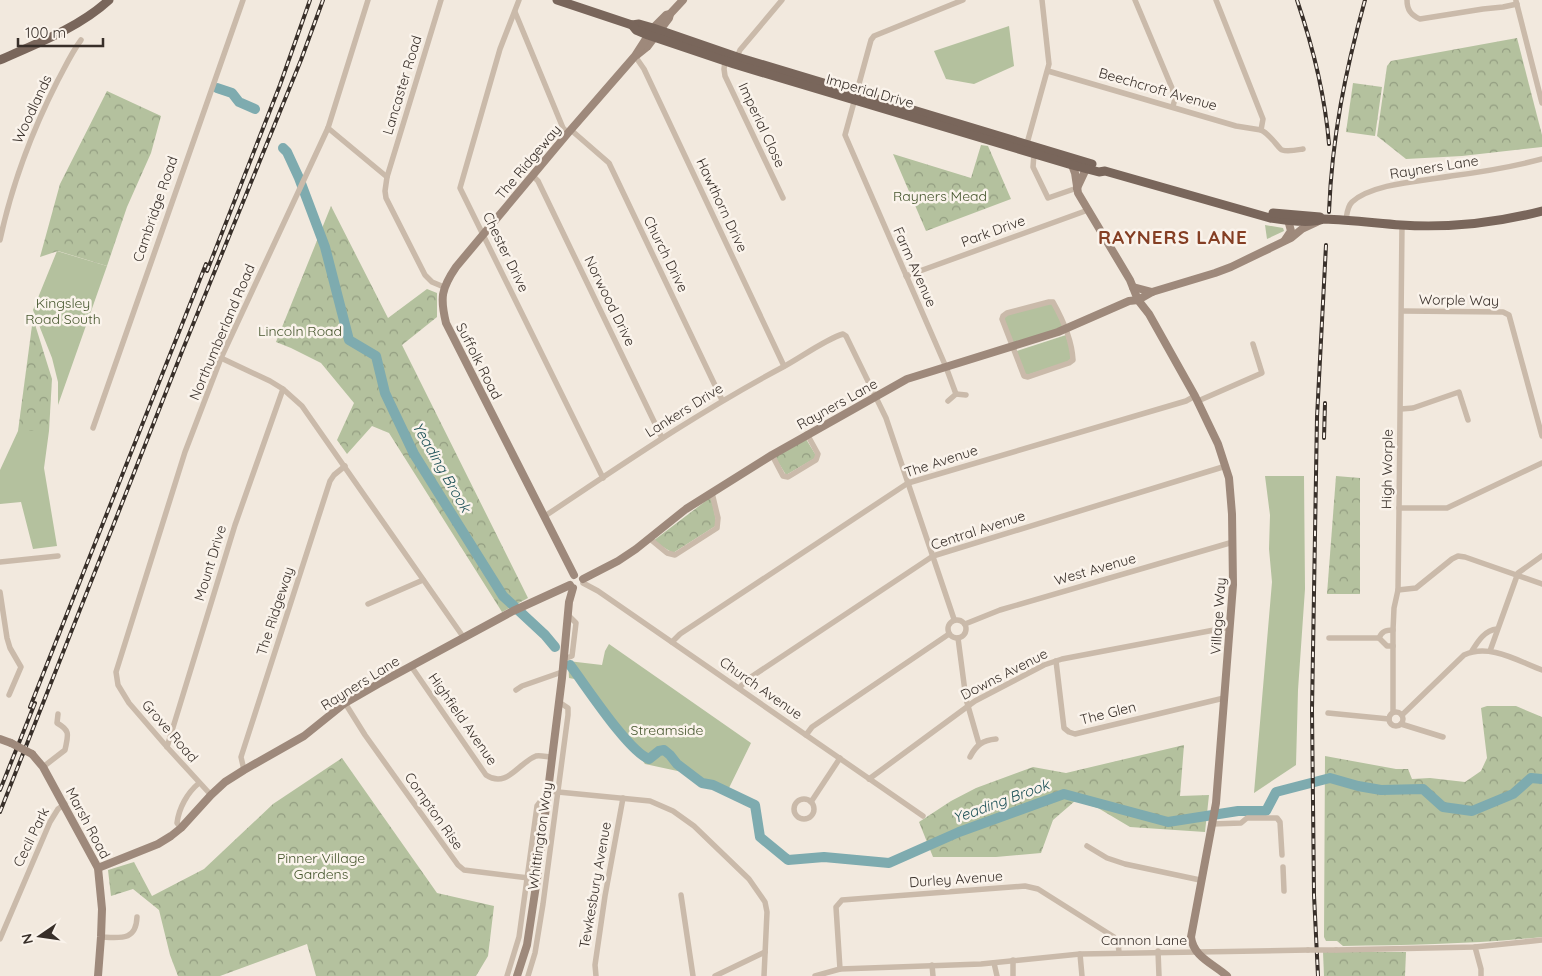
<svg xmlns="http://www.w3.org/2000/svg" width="1542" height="976" viewBox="0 0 1542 976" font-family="Quicksand,sans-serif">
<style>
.green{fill:#b4c19e}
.forest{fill:url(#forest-crowns)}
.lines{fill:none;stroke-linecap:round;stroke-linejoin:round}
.river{stroke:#7eabaf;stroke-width:10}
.street{stroke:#cabaaa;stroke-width:5.5}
.secondary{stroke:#9e897b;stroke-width:8}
.primary{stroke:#79665b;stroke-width:9}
.rail-casing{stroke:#382f29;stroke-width:4}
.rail{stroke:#faf3eb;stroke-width:2;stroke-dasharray:5.5;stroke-linecap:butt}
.street-bridge{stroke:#cabaaa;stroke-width:5.5}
.secondary-bridge{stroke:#9e897b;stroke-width:8}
.labels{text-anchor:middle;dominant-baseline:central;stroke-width:5;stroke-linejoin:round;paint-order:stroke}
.street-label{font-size:14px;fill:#382f29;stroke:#faf3eb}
.park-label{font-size:14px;fill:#46562e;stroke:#faf3eb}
.water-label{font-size:15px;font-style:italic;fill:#205359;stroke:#faf3eb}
.district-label{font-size:19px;font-weight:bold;letter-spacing:1px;fill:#853f24;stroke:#faf3eb}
</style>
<defs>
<pattern id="forest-crowns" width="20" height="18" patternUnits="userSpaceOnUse" patternTransform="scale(1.25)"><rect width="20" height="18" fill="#b4c19e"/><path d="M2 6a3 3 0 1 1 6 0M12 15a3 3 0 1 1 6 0" fill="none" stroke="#939d81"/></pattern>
</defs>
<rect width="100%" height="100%" fill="#f2e9de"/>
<g class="green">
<path d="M1009,26L1014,66L974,84L946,79L934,51Z"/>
<path d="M1265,225L1283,228L1284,231L1267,239Z"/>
<path d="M57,251L107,266L58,405V382L52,358L33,310Z"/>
<path d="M1053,302L1064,327L1012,345L1003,316Z"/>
<path d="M1066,335L1073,360L1024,376L1014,352Z"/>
<path d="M18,431H49L44,468L57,546L33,549L21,502L0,504V470Z"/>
<path d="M1265,476H1304L1305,589L1298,690L1296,765L1254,793L1272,582L1269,549L1270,515Z"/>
<path d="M609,644L751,743L728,790L696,775L645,764L585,681L569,678L568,661L602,665L605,651Z"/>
</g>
<g class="forest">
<path d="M1517,38L1542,135V147L1462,156L1406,159L1377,136L1387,66L1391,61Z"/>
<path d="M1353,83L1382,87L1375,136L1346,132Z"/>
<path d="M107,91L161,116L151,153L127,207L107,266L58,251L40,257L60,184Z"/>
<path d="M981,145L988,146L1011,199L926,231L893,154L971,178Z"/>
<path d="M331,206L388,318L427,289L437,293V317L402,345L528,598L502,612L389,433L372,426L347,454L337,440L354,403L321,363L291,348L276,342Z"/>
<path d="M33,318L52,379L49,431H18Z"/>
<path d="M806,439L817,457L786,475L775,457Z"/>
<path d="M1336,476L1360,478V594H1327Z"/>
<path d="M711,497L717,525L673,553L653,541Z"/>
<path d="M1487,706H1516L1542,717V937C1476,944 1410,945 1343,946L1337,941H1326L1324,937L1325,756L1396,769H1408L1412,779L1430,778L1465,782L1481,771L1487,758L1481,708Z"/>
<path d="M1184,745L1180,796L1209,795L1205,832L1130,827L1098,808L1075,801L1053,820L1041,853L996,857H933L919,822L951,801L976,788L1033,767L1066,773Z"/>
<path d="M342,758L437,893L494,906L488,956L476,976H316L307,944L220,976H178L170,955L159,910L133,889L111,896L108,870L134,862L152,896L204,869L273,804Z"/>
<path d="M1323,952H1406L1405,976H1324Z"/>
</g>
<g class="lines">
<g class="river">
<path d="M217,88L232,93L239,102L255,109"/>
<path d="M283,148L287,152L299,178L325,247L349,340L376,356L385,393L414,454L503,596L545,635L555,647"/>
<path d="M570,665C586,686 628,751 649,759L659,751L664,750L670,755L677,764L702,783L713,785L755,805L760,837L788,860L824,857L889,863L959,832L1064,794L1168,822L1238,811H1266L1276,792L1330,778L1358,786L1381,790L1423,789L1443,807L1472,811L1513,794L1531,778L1542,779"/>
</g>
<g class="street">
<path d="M519,0L500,49L460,188L603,478"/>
<path d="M1135,0L1172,88L1175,99L1173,106"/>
<path d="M1216,0L1263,119L1261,130C1270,134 1279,149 1282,150C1288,152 1297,150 1303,149"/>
<path d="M1407,0C1407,10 1411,15 1420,19L1483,9L1503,7L1517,4"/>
<path d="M1516,1L1542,103"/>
<path d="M515,12L563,128L568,133"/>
<path d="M635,56L644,69L784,366"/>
<path d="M736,59L740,50L782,0"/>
<path d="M725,61L724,69L725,76L783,198"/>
<path d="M1048,71L1236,126L1261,130"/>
<path d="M328,128L387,177L385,191L386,198L425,275L432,282L444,287"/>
<path d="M571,130L609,163L722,400"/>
<path d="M1026,147L1049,64L1042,0"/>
<path d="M1034,154L1033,167L1048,198L1077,188"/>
<path d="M533,176L538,181L662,438"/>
<path d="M387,177L441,0"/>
<path d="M1346,220C1347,214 1347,207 1352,202C1373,183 1424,181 1451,176C1482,172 1512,167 1542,159"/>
<path d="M0,240C12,184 32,131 58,80C65,67 72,52 81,40"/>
<path d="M906,276L1088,210"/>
<path d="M1049,302H1053C1062,318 1072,341 1073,360L1069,363L1028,377L1024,376L1002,319L1003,316L1007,313Z"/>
<path d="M1402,311L1503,312L1509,315L1542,436"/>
<path d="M221,358L270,381L283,389L302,406L464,638"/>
<path d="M956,394L966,395"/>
<path d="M948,401L956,394L946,367L845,135L871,40L874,36L963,0"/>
<path d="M1198,401L1262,373L1253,344"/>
<path d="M1401,409L1413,408L1459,392L1468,420"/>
<path d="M93,428L243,0"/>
<path d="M772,455L783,476L788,477L816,460L818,454L807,434"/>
<path d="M1399,508H1447L1542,463"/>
<path d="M545,516C623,464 700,411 783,367C800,358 826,339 843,334L846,336L886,418L954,619"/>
<path d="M650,539L667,553L675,555L717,528L718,518L712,493"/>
<path d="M0,562L58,556"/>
<path d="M583,583L598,591L923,816"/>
<path d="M1398,590L1416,588L1452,559L1458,556L1465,557L1542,584"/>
<path d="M0,592L7,638L10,648L21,667L9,695"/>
<path d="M368,604L423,580"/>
<circle cx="957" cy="629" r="9"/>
<path d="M965,624L1000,610L1233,542"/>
<path d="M958,638L966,699L979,744"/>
<path d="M1329,638H1379"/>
<path d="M672,642L680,634L908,483L1186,401L1195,396"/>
<path d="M1393,646H1387L1379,638C1382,631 1386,630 1393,630"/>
<path d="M1472,651C1478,641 1485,630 1497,629"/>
<path d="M1490,651L1518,573L1542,556"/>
<path d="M564,659L572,656L576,623L568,615"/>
<path d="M1056,661L1064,728L1069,732L1075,734L1224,698"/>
<path d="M411,666L486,775C507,789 518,763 536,756C540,755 548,757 552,757"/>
<path d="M739,688L748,679L933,556L1226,466"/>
<path d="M516,690L522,686L562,672"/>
<path d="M345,703L365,735L458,865L464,870L537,879"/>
<circle cx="1396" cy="719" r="7"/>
<path d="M1393,712V630L1394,608L1398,590L1399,513L1402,225"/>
<path d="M1328,713L1389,719"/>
<path d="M1402,715L1464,655C1489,643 1518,661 1542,670"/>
<path d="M1401,724L1443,737"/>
<path d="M806,735L812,727L949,634"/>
<path d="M167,747L235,525L283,389"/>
<path d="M970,757C976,745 983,740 996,739"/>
<path d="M43,767L65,750C68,735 71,731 57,723L58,714"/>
<path d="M244,770L241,757L330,481L334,475L345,466"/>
<path d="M869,779L975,701L1044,665L1062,659L1230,627"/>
<path d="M548,791L650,801L673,811L694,826L749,879L765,902L767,912L764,976"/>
<path d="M211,795L167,747L129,703L118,685L116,672L185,452L221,358L328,128L368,0"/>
<circle cx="804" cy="809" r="10"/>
<path d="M811,802L840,758"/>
<path d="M1212,824L1241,823L1247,818H1277L1280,822L1282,855"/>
<path d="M181,828L177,823C179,808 187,793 199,783"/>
<path d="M1087,846L1107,858L1125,864L1200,880"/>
<path d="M1283,867L1284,891"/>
<path d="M681,895L693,976"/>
<path d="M101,937C121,938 136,941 137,917"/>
<path d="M0,939L50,822L58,809L65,804"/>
<path d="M1475,947L1481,969V976"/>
<path d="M1336,950L1475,947L1542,940"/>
<path d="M1158,951L1159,976"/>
<path d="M1080,954L1082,976"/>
<path d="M994,963L997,976"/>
<path d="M932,965L933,976"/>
<path d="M840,969L836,907L842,900L1025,886L1038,889L1114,937L1118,943L1119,952"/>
<path d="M507,976L519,937L537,806L540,802L547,801"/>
<path d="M528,976L535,953L543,904L568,715V708L559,702"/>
<path d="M596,976L595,965L605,896L623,798"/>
<path d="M715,976L765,952"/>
<path d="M815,976L840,969L981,964L1080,954L1308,950"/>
<path d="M1013,976V960"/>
</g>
<g class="secondary">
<path d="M637,55L647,47L669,18L670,14"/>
<path d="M1072,165L1075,173L1078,193L1130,280L1138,300L1149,314L1195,396L1218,444L1229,478L1232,514L1233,585L1216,803L1191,937C1193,957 1214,964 1227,976"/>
<path d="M1077,188L1085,171L1089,166"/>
<path d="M1285,240L1291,231L1287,216"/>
<path d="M1133,287L1152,292"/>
<path d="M574,575L446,323C440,298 441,289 456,267L568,133L635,56L653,28L666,15L670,14L683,0"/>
<path d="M583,579L618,561L636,549L686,509L772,455L907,379L1058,332L1129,301L1138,300L1152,292L1215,273L1231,267L1291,238L1302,229L1317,222"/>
<path d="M0,739L11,743"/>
<path d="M32,754L43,767L98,868L102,909L101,937L98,976"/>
<path d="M98,868L158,844L171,836L181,828L211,795L225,782L244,770L304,736L345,703L378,684L513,611L570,585"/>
<path d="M517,976L527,945L537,879L562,678L569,602L573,588"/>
</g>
<g class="primary">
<path d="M557,0L632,25L639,24L653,28L737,57L1092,164"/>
<path d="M632,25L636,30L648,35L734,64L1072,165L1099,172L1105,171L1270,218C1288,220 1307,224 1324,219C1350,220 1375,223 1401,225C1448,228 1496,223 1542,211"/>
<path d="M0,60C36,44 80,27 109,0"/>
<path d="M1273,213L1320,217"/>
</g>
<g class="rail-casing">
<g id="rail">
<path d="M1297,0C1313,47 1325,95 1329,144"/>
<path d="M1329,212C1332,137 1345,72 1365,0"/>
<path d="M207,271L280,85L310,0"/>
<path d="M1324,438L1325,403"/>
<path d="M30,707L206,264"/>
<path d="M0,790L35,703"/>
<path d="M0,812L183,349L301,60L323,0"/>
<path d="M1318,976L1314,895L1312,710L1317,417L1326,245"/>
</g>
</g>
<use href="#rail" class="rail"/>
<path class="street-bridge" d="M1308,950H1336"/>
<path class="secondary-bridge" d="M11,743L32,754"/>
</g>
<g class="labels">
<g class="street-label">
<text transform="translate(402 85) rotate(-73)">Lancaster Road</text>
<text transform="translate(1158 89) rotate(16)">Beechcroft Avenue</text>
<text transform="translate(870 91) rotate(16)">Imperial Drive</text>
<text transform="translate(32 109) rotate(-65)">Woodlands</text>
<text transform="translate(762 125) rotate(65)">Imperial Close</text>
<text transform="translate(528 162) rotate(-50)">The Ridgeway</text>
<text transform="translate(1434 167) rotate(-9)">Rayners Lane</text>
<text transform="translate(722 205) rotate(65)">Hawthorn Drive</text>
<text transform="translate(155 209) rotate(-71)">Cambridge Road</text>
<text transform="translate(993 231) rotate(-20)">Park Drive</text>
<text transform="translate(506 252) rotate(64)">Chester Drive</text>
<text transform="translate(666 254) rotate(64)">Church Drive</text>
<text transform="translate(915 267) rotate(66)">Farm Avenue</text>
<text transform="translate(1459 300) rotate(1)">Worple Way</text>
<text transform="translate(610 301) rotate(64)">Norwood Drive</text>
<text transform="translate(222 332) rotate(-67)">Northumberland Road</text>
<text transform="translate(479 361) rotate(63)">Suffolk Road</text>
<text transform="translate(837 404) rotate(-29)">Rayners Lane</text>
<text transform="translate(684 410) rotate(-32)">Lankers Drive</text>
<text transform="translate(941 461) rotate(-18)">The Avenue</text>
<text transform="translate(1387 469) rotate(-89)">High Worple</text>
<text transform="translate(978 530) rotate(-18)">Central Avenue</text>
<text transform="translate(210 563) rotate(-73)">Mount Drive</text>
<text transform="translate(1095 569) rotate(-16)">West Avenue</text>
<text transform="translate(275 611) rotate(-72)">The Ridgeway</text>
<text transform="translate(1218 616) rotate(-86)">Village Way</text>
<text transform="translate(1004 674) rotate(-27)">Downs Avenue</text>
<text transform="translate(360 683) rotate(-32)">Rayners Lane</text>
<text transform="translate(761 688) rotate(35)">Church Avenue</text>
<text transform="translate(1108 713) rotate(-14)">The Glen</text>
<text transform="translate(463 719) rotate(55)">Highfield Avenue</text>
<text transform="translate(170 731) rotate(49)">Grove Road</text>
<text transform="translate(434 811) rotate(55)">Compton Rise</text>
<text transform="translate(88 823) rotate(62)">Marsh Road</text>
<text transform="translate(540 836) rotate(-82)">Whittington Way</text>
<text transform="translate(31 837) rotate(-64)">Cecil Park</text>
<text transform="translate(956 879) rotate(-4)">Durley Avenue</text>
<text transform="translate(595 885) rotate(-80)">Tewkesbury Avenue</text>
<text x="1144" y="940">Cannon Lane</text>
</g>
<g class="park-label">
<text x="940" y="196">Rayners Mead</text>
<text x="63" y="303">Kingsley<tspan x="63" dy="16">Road South</tspan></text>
<text x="300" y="331">Lincoln Road</text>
<text x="667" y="730">Streamside</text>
<text x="321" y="858">Pinner Village<tspan x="321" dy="16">Gardens</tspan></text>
</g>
<g class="water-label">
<text transform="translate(442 467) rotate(60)">Yeading Brook</text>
<text transform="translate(1001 801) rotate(-20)">Yeading Brook</text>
</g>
<g class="district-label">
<text x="1173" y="237">RAYNERS LANE</text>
</g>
</g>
<g transform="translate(40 936) rotate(257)" stroke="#faf3eb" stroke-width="4" paint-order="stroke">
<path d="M0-4L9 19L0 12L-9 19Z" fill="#382f29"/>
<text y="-8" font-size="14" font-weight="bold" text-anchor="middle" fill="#382f29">N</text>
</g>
<path d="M18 38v8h85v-8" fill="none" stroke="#382f29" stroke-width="2.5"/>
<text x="25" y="38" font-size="15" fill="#382f29" stroke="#faf3eb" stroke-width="4" paint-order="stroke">100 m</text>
</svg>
